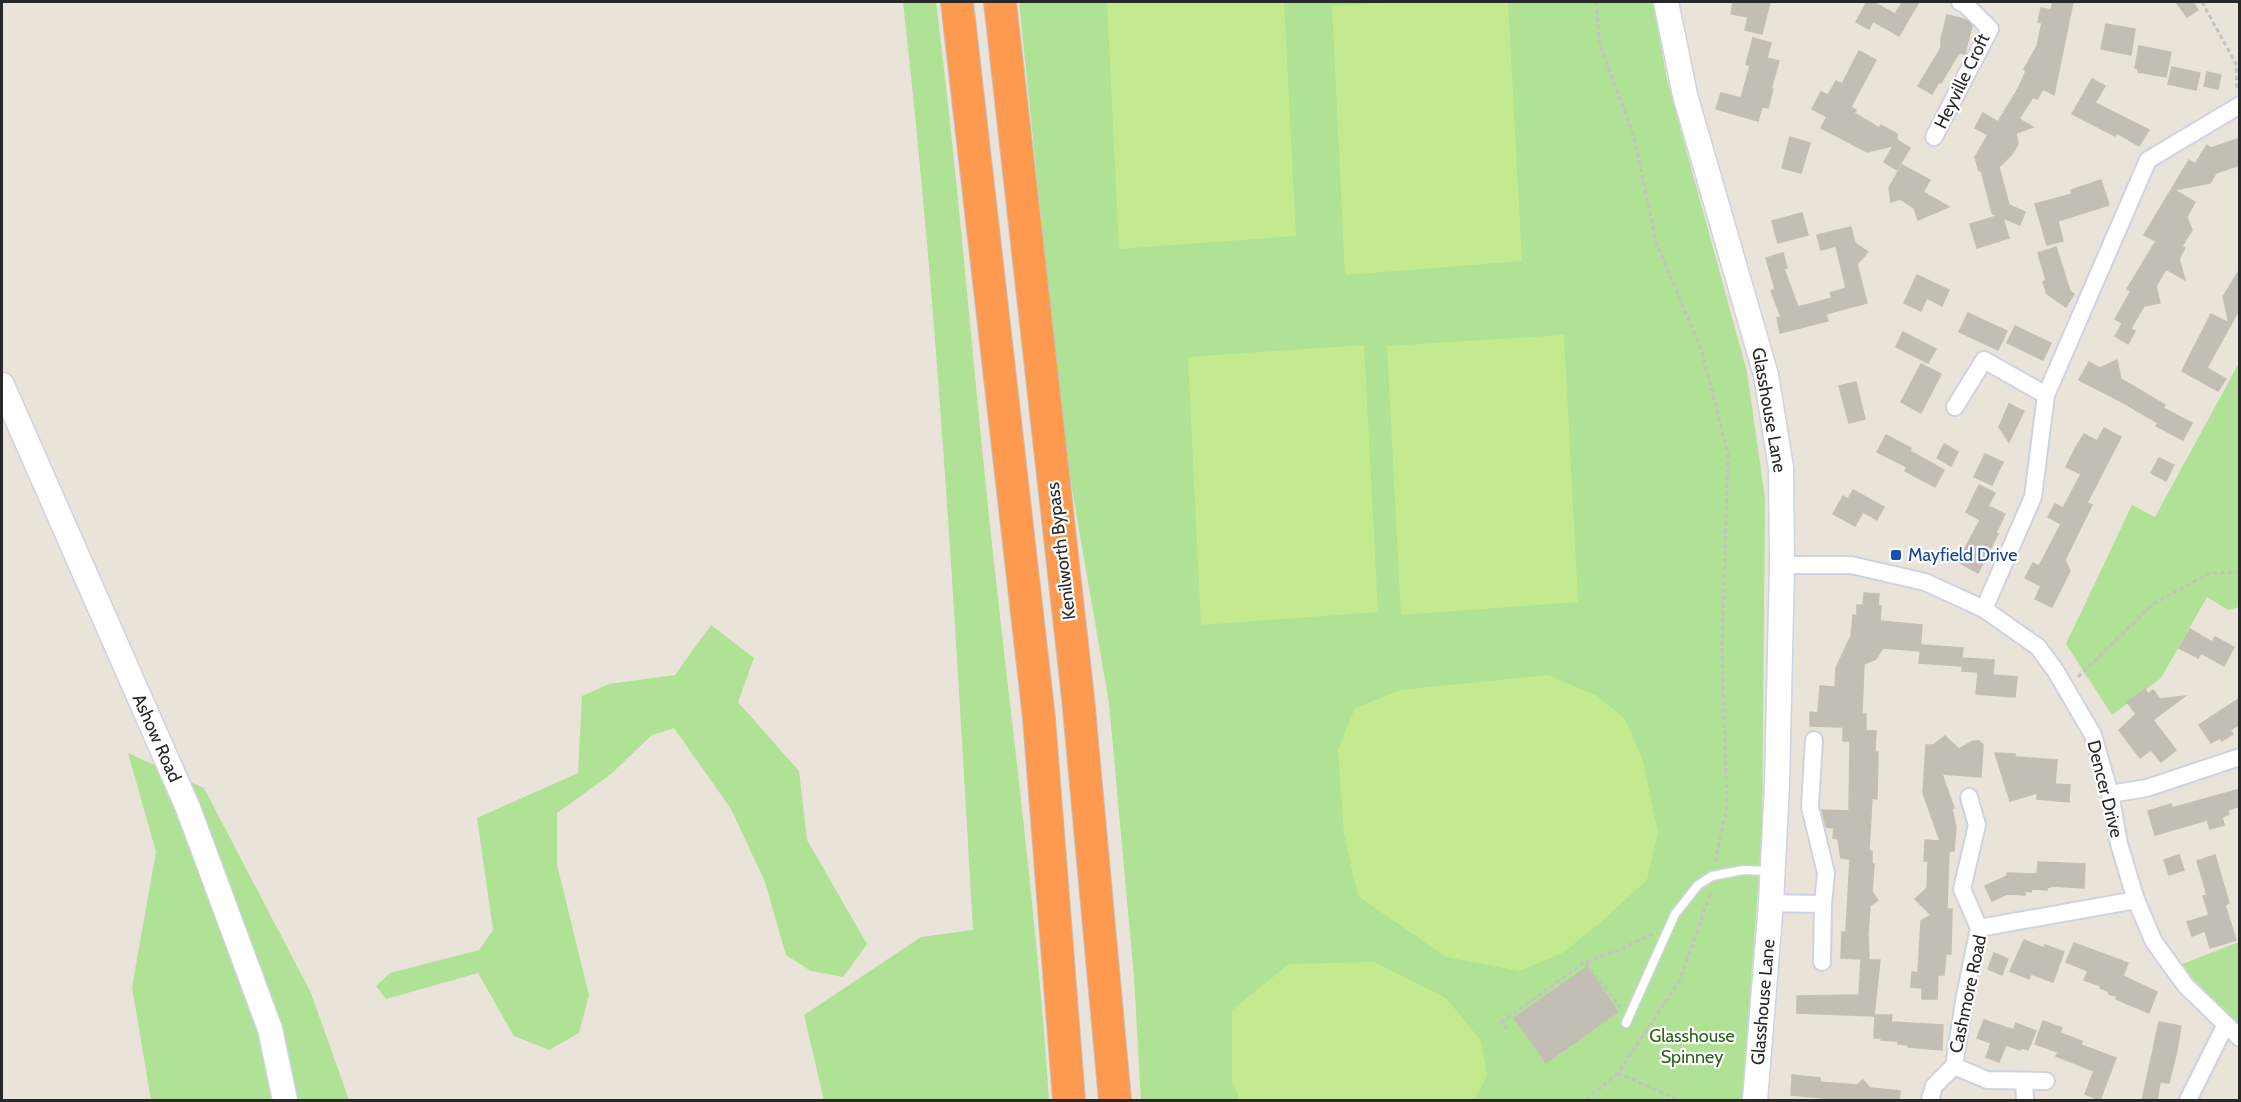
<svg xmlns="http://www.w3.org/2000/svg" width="2241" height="1102" viewBox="0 0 2241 1102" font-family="Cabin,sans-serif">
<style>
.green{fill:#afe294}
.pitch{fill:#c4ea90}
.building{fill:#c2bdb5;stroke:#c5bfb3;stroke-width:1.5}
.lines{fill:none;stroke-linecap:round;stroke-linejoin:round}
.lane-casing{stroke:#ced2e1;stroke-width:11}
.street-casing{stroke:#ced2e1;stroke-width:20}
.secondary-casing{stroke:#ced2e1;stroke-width:27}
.highway-casing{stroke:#c3c3c3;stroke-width:34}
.path{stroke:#c3c3c3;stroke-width:3;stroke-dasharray:4.5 3;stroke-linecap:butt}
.lane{stroke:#fff;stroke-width:8}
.street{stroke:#fff;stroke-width:16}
.secondary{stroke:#fff;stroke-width:24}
.highway{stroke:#fe9a50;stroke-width:32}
.transit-dot{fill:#1a4fb4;stroke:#fff;stroke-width:2}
.labels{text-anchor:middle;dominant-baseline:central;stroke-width:4.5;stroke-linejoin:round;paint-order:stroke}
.street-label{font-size:18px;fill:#282828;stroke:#fff}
.transit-label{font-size:18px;fill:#164399;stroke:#fff;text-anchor:start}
.park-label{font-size:18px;fill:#296319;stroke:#fff}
</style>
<rect width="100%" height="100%" fill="#eae3d9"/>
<g class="green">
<path d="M903,2H936C959,185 973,370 993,554C1013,736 1037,918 1049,1100H824L804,1015L921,937L973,930C955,621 938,310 903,2Z"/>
<path d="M1019,2H1653L1667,80L1747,372L1765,498L1762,834L1742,1100H1141L1134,977L1109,703L1064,443Z"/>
<path d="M2239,363V607L2228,610L2207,597L2161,678L2112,715L2066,644L2132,505L2155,517Z"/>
<path d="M711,625L754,658L738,702L799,771L807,840L867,944L843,977L811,971L786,955L765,882L731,809L674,728L652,735L611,774L557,813V865L589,995L579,1033L549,1050L514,1036L478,973L386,999L376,986L390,973L479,950L493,930L477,818L578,773L582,696L609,684L675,675Z"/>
<path d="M128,753L204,788L311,993L349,1100H151L132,987L156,852Z"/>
<path d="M2239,942V1038L2172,968Z"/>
</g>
<g class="pitch">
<path d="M1107,2H1284L1296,236L1119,249Z"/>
<path d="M1402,2H1508L1522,261L1345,275L1332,6Z"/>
<path d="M1564,335L1578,602L1401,615L1387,346Z"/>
<path d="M1364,345L1378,612L1201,625L1188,357Z"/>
<path d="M1548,675L1597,696L1625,719L1643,761L1658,833L1647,880L1602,921L1564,952L1520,971L1446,957L1358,896L1344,834L1338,750L1355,708L1400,690Z"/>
<path d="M1374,962L1446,998L1481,1041L1487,1076L1474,1100H1240L1232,1080V1010L1289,964Z"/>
</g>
<g class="building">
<path d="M1733,2H1770L1762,34L1745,30L1748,17L1731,14Z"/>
<path d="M1867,2H1873L1895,14L1903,2H1919L1899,36L1873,21L1869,29L1856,22Z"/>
<path d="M2053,2H2073L2054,95L2043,89L2037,99L2033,97L2019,119L2033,127L2016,133L2018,144L2012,154L1999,167L2009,205L2025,212L2020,225L2003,218L2009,238L1977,248L1970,224L1997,216L1992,213L1981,170L1979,171L1975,157L1988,135L1975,128L1983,113L1998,122L2018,89L2026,71L2024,69L2037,46L2042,23L2038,22L2041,8L2051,10Z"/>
<path d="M2176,2H2193L2198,10L2187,17Z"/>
<path d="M1947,15L1967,20L1972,26L1965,54L1959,53L1941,83L1939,82L1932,94L1918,86L1941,48V39Z"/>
<path d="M2106,24L2135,29L2131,55L2101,49Z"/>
<path d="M1753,38L1771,43L1767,58L1779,61L1771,89H1773L1768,108L1762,107L1758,121L1716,109L1721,93L1741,98L1750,66L1746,64Z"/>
<path d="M2139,46L2171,52L2166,77L2138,72V68H2135Z"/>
<path d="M1859,51L1876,60L1851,107L1856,110L1854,113L1879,128L1881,125L1897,134V140L1910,148L1897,170L1884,162L1895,143L1892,146L1867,152L1821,128L1827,117L1812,109L1821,92L1828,95L1836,81L1842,84Z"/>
<path d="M2172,67L2200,73L2196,90L2168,84Z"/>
<path d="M2207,72L2221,75L2218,89L2204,86Z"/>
<path d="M2092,79L2105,86L2095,103L2149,130L2139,146L2117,133L2115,136L2072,114Z"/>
<path d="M1790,137L1810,143L1801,173L1782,168Z"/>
<path d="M2240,138V165L2216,173L2210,183L2174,190L2195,202L2187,217L2192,230L2182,246L2185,248L2179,259L2185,280L2166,269L2156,286L2160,303L2144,306L2131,328L2115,319L2131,291L2127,289L2156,241L2144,235L2189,160L2195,164L2207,145L2211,148Z"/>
<path d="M1902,165L1930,180L1923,192L1949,207L1918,220L1914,208L1900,199L1891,202L1889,188Z"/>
<path d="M2101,180L2109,205L2058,221L2063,241L2047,245L2035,204L2072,194L2071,190Z"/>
<path d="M1802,213L1808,235L1778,243L1772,221Z"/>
<path d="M1851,227L1855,243L1868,252L1857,264L1867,303L1826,314L1828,321L1780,333L1777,318L1781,317L1771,291L1775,289L1766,258L1783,253L1787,268L1784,269L1798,307L1832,298L1830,293L1846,288L1836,246L1821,250L1817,235Z"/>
<path d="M2056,247L2070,291L2074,294L2066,307L2047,294L2043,282L2046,280L2038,253Z"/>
<path d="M2240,269V308L2207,368L2226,379L2218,391L2182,371L2211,314L2229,323L2223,297Z"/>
<path d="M1917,275L1949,290L1942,306L1927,298L1921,311L1904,303Z"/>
<path d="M1968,313L2007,331L1998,350L1959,332Z"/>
<path d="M2122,324L2135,331L2128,344L2115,336Z"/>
<path d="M2015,326L2051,343L2043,360L2007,343Z"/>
<path d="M1903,332L1936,349L1928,363L1896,347Z"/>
<path d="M2117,360L2121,379L2165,405L2163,408L2192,423L2183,440L2156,426L2158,423L2122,402L2079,380L2089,362L2100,368Z"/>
<path d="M1921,364L1941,374L1921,413L1901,402Z"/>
<path d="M1856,382L1865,419L1849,423L1839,386Z"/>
<path d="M2009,404L2024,411L2009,442L1999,427Z"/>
<path d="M2104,428L2121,437L2087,503L2092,505L2065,560L2070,571L2052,607L2035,599L2041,586L2025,578L2033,563L2039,566L2061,524L2048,517L2055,504L2063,508L2081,474L2066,467L2076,447L2084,434L2097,441Z"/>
<path d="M1886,435L1911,448L1910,451L1944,470L1935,487L1905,471L1907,467L1877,452Z"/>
<path d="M1944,444L1958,452L1951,466L1937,458Z"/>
<path d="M1985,454L2003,462L1992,485L1974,477Z"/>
<path d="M2159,458L2174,465L2166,481L2151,473Z"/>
<path d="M1979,485L1995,493L1988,506L2005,514L1996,533L1998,534L1978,573L1958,562L1980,520L1966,512Z"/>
<path d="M1853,490L1884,507L1877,520L1863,512L1855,526L1833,514L1843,496L1848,499Z"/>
<path d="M1864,593L1879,594L1878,605L1881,606L1880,621L1922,625L1920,651L1883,648L1876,659L1864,664L1862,714H1866V731H1876L1875,752H1878L1877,799L1872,798L1869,851H1872V864H1874L1872,892L1878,900L1870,906L1868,934L1869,960H1880L1874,1016L1797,1013V996L1859,995L1861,959L1841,958L1842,932H1846L1850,859L1841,858L1838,839L1833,838L1834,828L1826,827L1822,810L1849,811L1850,741H1843V727L1810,726V712L1818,713L1820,686L1835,687L1836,668L1851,636L1853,615L1857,616V605H1863Z"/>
<path d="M2190,629L2212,642L2215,637L2234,647L2224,666L2201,653L2198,658L2179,648Z"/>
<path d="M1921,645L1963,648L1961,666L1919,663Z"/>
<path d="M1963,658L1994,660L1993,675L2017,677L2015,697L1976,694L1978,672L1962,671Z"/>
<path d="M2145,689L2148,694L2153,690L2160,699L2185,696L2153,720L2176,750L2161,762L2151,750L2140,758L2119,730L2136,714L2127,702Z"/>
<path d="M2240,698V724L2230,730L2233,734L2222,741L2220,738L2211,743L2199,725Z"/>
<path d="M1945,736L1959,749L1973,741H1979L1983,745L1981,777L1942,774L1954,808L1952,809L1956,827L1954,851H1949L1947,909H1952L1951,954H1946L1944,975H1938L1937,999H1922V988L1911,987L1912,972L1918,973L1921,921L1931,915L1915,899L1927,888L1928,861H1924L1925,840L1940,841L1923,793L1926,745H1933Z"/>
<path d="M1995,753L2015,754V757L2057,760L2055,784L2070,785L2069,802L2037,799V793L2010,801Z"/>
<path d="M2240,789V806L2228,810L2229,814L2222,817L2224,825L2210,829L2207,820L2155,835L2148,811L2171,804L2172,808Z"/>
<path d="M2179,855L2184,870L2169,875L2164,860Z"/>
<path d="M2215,855L2229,903L2225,905L2236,940L2210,948L2205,931L2192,936L2187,922L2209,915L2203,896L2207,895L2197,861Z"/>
<path d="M2038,862L2085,864L2084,888L2053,886L2047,888V890L2032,889L2031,892L2025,891V895L2007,894L1992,901L1985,886L2007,876V873L2037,874Z"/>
<path d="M2024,940L2044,948L2045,945L2064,952L2053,982L2031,974L2029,979L2010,971Z"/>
<path d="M2074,943L2128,963L2123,976L2157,992L2149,1013L2116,999L2117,996L2109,994L2108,991L2100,988L2101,986L2084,980L2088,971L2066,962Z"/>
<path d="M1994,953L2008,959L2002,975L1988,969Z"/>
<path d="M1587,967L1618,1012L1546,1063L1514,1018Z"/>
<path d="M1875,1015H1892L1891,1022L1943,1025L1942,1050L1908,1047V1045L1898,1044V1041L1881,1040L1882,1038H1874Z"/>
<path d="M1984,1020L2014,1030L2016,1023L2036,1031L2028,1050L2022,1048L2020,1050L2006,1045L1999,1062L1986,1057L1991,1043L1977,1038Z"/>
<path d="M2043,1021L2062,1028L2060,1033L2082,1041L2081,1045L2116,1058L2100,1100L2085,1094L2094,1071L2056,1056L2058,1052L2035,1044Z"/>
<path d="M2159,1022L2181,1026L2177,1050L2169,1083L2160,1082L2157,1101H2142Z"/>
<path d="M1792,1075L1820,1078V1082L1857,1085L1863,1080L1870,1088L1900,1091L1899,1101H1824V1098L1791,1095Z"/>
</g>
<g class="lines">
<g class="lane-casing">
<path id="lane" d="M1626,1023L1675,914L1698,885L1712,876L1743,870L1770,871"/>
</g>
<g class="street-casing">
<g id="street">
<path d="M1934,137L1990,29L1965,4L1960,2"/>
<path d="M1955,407L1984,360L2046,395"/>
<path d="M1782,565H1851L1925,582L1984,609L2038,647L2055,670L2093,735L2110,794L2119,844L2136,900L2154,942L2186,986L2240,1038"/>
<path d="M1984,609L2033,497L2046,395L2148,160L2240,105"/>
<path d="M2110,794L2147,788L2240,757"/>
<path d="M1969,797L1977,825L1962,889L1979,928"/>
<path d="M1771,903L1823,904L1826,873L1810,807L1814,740"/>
<path d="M1822,962L1823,904"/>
<path d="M1954,1066L1987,1080L2046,1081"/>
<path d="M2024,1081L2025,1100"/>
<path d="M1930,1100L1934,1086L1954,1066L1965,996L1979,928L2136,900"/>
<path d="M2188,1100L2225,1026"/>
</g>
</g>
<g class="secondary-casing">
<g id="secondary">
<path d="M1666,2L1685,95L1766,375L1781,468L1782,565L1777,785L1771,903L1755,1100"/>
<path d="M2,385L188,808L270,1029L285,1100"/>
</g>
</g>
<g class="highway-casing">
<g id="highway">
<path d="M957,2L1039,718L1069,1100"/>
<path d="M1000,2L1078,698L1115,1100"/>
</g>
</g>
<g class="path">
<path d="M1596,2L1600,45L1634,137L1656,242L1702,352L1728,454L1722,649L1727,807L1715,862"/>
<path d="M2202,2L2236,64L2237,90"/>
<path d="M2078,677L2153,604L2210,573L2240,572"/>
<path d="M1586,963L1620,1007"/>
<path d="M1507,1029L1502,1022L1583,963L1621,949L1653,934"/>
<path d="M1618,1073L1678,1100"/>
<path d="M1586,1100L1618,1073L1680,980L1711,892"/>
</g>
<use href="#lane" class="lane"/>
<use href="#street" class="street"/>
<use href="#secondary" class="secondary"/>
<use href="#highway" class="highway"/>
</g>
<rect class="transit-dot" x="1890" y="549" width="12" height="12" rx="3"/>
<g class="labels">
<g class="street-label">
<text transform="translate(1962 81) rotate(-64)">Heyville Croft</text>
<text transform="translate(1769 410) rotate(80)">Glasshouse Lane</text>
<text transform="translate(1061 551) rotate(-97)">Kenilworth Bypass</text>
<text transform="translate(157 738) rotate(66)">Ashow Road</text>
<text transform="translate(2105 789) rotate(76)">Dencer Drive</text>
<text transform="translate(1968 994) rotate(-78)">Cashmore Road</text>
<text transform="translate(1763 1002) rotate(-85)">Glasshouse Lane</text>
</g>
<g class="transit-label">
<text x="1908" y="555">Mayfield Drive</text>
</g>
<g class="park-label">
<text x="1692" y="1036">Glasshouse<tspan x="1692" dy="21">Spinney</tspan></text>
</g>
</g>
<rect width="2241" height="1102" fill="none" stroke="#282828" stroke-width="6"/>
</svg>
